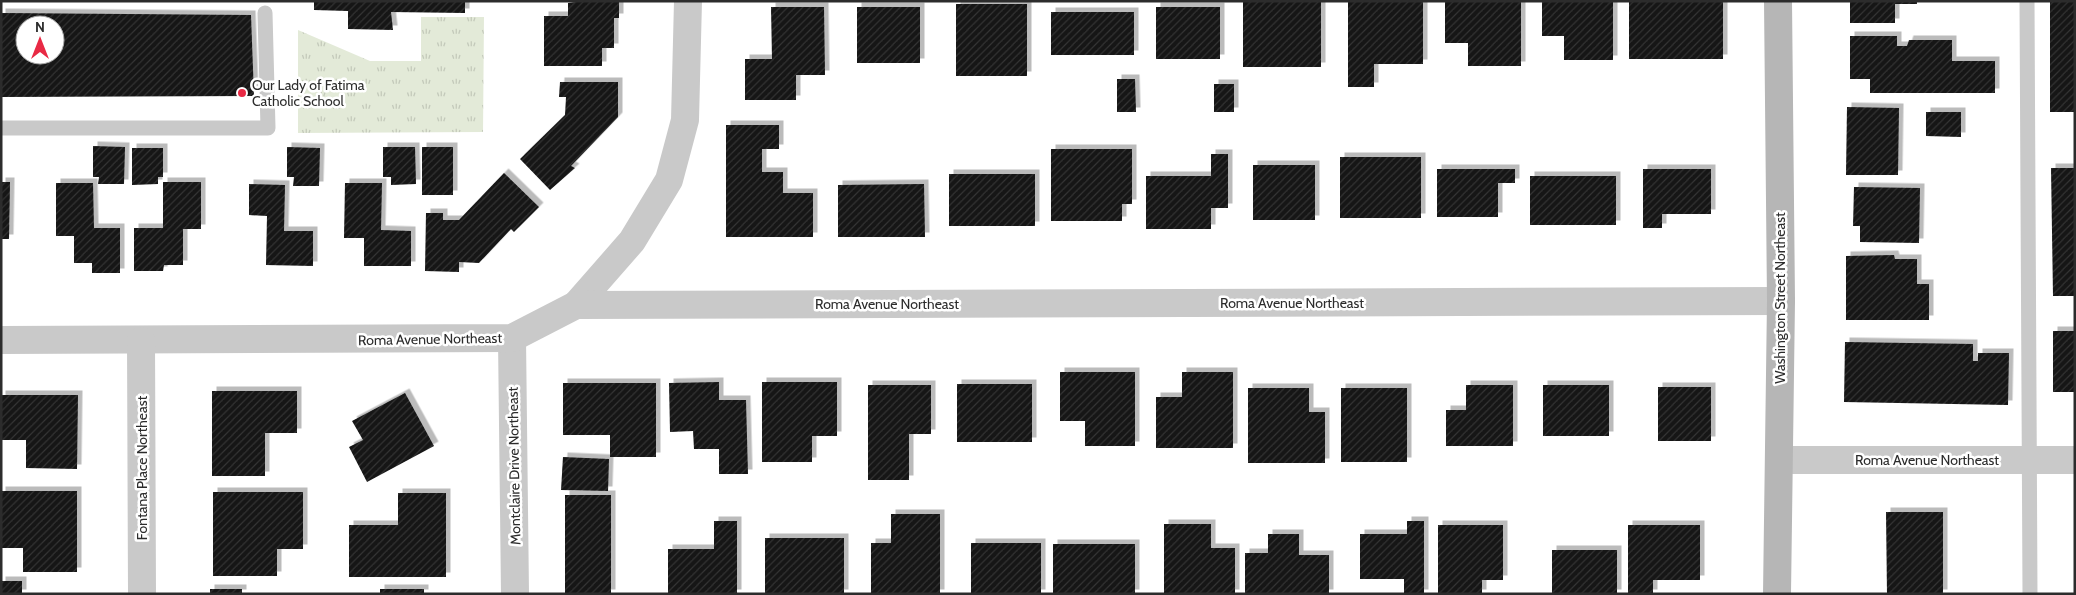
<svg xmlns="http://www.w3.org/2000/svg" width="2076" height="595" viewBox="0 0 2076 595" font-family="Cabin,sans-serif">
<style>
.grass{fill:url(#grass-tufts)}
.building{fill:url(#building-hatch);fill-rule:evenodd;filter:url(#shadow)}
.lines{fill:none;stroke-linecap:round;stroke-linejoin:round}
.lane{stroke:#c9c9c9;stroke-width:15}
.street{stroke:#c9c9c9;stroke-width:28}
.secondary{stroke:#b6b6b6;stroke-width:28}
.poi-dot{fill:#e82944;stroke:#fff;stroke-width:2}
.labels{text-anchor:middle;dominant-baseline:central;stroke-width:5;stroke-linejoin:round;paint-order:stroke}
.poi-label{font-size:14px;fill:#2c2c2c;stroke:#fff;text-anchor:start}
.street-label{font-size:14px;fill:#2c2c2c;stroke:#fff}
</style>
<defs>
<pattern id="grass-tufts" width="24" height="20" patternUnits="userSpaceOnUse" patternTransform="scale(1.25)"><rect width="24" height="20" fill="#e3ead8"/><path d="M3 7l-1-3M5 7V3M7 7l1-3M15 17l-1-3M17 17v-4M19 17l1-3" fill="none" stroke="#c3c9ba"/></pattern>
<pattern id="building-hatch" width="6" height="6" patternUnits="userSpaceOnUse" patternTransform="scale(1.25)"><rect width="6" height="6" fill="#131313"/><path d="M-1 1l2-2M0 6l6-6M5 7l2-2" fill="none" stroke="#363636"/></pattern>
<filter id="shadow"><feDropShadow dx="4.5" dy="-4.5" stdDeviation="0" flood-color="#0004"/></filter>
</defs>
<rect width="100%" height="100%" fill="#fff"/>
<path class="grass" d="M421,17H484L483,132L298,133V30L370,61H421Z"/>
<g class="building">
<path d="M314,1H465V13L391,12L393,30L348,29V11L314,10Z"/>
<path d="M583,1H619V18H614V48H602V66H544V16H568V3Z"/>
<rect x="1243" y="1" width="78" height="66"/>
<path d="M1348,1H1423V64H1374V87H1348Z"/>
<path d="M1445,1H1521V66H1468V43H1445Z"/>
<path d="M1542,1H1613V60H1564V36H1542Z"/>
<rect x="1629" y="1" width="94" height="58"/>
<path d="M1850,1H1917V4H1895V23H1850Z"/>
<rect x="2050" y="1" width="25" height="111"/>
<rect x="956" y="4" width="71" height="72"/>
<path d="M771,7H824L825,75H796V100H745V59H772Z"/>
<rect x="857" y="7" width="63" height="56"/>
<rect x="1156" y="7" width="64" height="52"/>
<rect x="1051" y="12" width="83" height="43"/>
<path d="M1,13L251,15L254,96L1,97ZM25,25H55V55H25Z"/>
<path d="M1850,36H1897V46H1907L1909,40H1952V61H1995V93H1870V79H1850Z"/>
<path d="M1117,79H1135L1136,112H1117Z"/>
<path d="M560,82H618V117L571,166L575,168L550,190L520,159L565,115L566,97H559Z"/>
<rect x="1214" y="84" width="20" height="28"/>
<path d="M1847,107L1899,108L1898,175H1846Z"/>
<path d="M1926,112H1961V137L1926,136Z"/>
<path d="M726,125H779V149H762V172H783V193H813V237H726Z"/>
<path d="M93,146L125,147L124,184H98L99,177H93Z"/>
<path d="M287,147L320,148L319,186H293L294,177H287Z"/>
<path d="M383,147H415L416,184L391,185V177H383Z"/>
<rect x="422" y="147" width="31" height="48"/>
<path d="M132,148H163V177H158V184L132,185Z"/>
<path d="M1051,149H1132V204H1122V221H1051Z"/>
<path d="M1211,154H1228V208H1211V229H1146V176H1211Z"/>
<rect x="1340" y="157" width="81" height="61"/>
<rect x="1253" y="165" width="62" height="55"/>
<path d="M2051,168H2075V296H2053Z"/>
<path d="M1437,169H1515V183H1498V217H1437Z"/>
<path d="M1643,169H1711V214H1662V228H1643Z"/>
<path d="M504,173L539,207L514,232L511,229L479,263L459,262V272L425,271L426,213H443V220H459Z"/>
<rect x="949" y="174" width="86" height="52"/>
<rect x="1530" y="176" width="86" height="49"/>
<path d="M1,182H10L9,239H1Z"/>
<path d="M163,182H201V229H183V265H164L163,271H134V228H163Z"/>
<path d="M56,183H93L94,228H120V273H92V263H74V236H56Z"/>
<path d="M345,183H382L381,230L411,231V266H364V238H344Z"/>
<path d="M249,184L285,185L284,231H313V266L266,265L267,216L249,215Z"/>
<path d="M924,184L925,237H838V185Z"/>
<path d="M1854,187L1920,188L1919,243L1860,242V226H1853Z"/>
<path d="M1894,255L1895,259H1917V284H1929V320H1846V256Z"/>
<rect x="2053" y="331" width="22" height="61"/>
<path d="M1845,342L1973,344V361H1978V353H2009L2008,405L1844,402Z"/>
<path d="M1060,372H1135V446H1085V421H1060Z"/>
<path d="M1182,372H1233V448H1156V397H1182Z"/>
<path d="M719,382V400H746L748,474H719V449H694L693,431L670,432L669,383Z"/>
<path d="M762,382H837V436H812V462H762Z"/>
<path d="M563,383H656V457H610V435H563Z"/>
<rect x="957" y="384" width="75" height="58"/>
<path d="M868,385H931V434H909V480H868Z"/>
<path d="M1466,385H1513V446H1446V410H1466Z"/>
<rect x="1543" y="385" width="66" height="51"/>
<rect x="1658" y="387" width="53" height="54"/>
<path d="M1248,388H1309V412H1325V463H1248Z"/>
<rect x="1341" y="388" width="66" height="74"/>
<path d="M212,391H297V433H265V476H212Z"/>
<path d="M405,393L434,446L367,482L349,447L363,440L352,421Z"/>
<path d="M1,395H78L77,469L26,468V440H1Z"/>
<path d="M563,457L609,459L608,491L561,490Z"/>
<path d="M1,491H77V572H23V548H1Z"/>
<path d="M213,492H303V549H277V576H213Z"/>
<path d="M398,493H446V577H349V525H398Z"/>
<rect x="565" y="495" width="46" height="99"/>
<path d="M1886,512H1943V594H1887Z"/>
<path d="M891,514H940V594H871V543H891Z"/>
<path d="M714,521H737V594H668V549H714Z"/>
<path d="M1407,521H1424V594H1404V579H1360V534H1407Z"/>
<path d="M1164,524H1211V548H1235V594H1164Z"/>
<path d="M1438,525H1503V580H1482V594H1438Z"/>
<path d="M1628,525H1700V580H1653V594H1628Z"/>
<path d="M1268,534H1299V555H1329V594H1245V553H1268Z"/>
<rect x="765" y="538" width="79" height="56"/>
<rect x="971" y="543" width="70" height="51"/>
<rect x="1053" y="544" width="82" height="50"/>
<rect x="1552" y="550" width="65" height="44"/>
<rect x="1" y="581" width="21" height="13"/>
<rect x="210" y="589" width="32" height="5"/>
<rect x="380" y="589" width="44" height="5"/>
</g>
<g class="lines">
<g class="lane">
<path d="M2027,1L2030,594"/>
<path d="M1,128H268L265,13"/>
</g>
<g class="street">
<path d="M576,305L632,241L669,180L685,120L688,1"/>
<path d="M512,338L515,594"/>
<path d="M1,340L512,338L576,305L1781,301"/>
<path d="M141,341L142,594"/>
<path d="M1780,460H2075"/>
</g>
<path class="secondary" d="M1777,594L1781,301L1778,1"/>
</g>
<circle class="poi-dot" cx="242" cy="93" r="5"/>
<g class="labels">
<g class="poi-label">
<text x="252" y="85">Our Lady of Fatima<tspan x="252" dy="16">Catholic School</tspan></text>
</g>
<g class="street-label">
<text transform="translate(1780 298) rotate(-90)">Washington Street Northeast</text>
<text x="1292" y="303">Roma Avenue Northeast</text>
<text x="887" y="304">Roma Avenue Northeast</text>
<text transform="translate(430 339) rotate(-1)">Roma Avenue Northeast</text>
<text x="1927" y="460">Roma Avenue Northeast</text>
<text transform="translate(514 466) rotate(-91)">Montclaire Drive Northeast</text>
<text transform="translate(142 468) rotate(-90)">Fontana Place Northeast</text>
</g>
</g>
<rect width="2076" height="595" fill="none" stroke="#2c2c2c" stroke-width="5"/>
<g transform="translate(40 40)"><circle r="24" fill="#ffffff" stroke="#ababab"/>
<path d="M0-4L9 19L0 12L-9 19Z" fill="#e82944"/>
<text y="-8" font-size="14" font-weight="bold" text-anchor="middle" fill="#2c2c2c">N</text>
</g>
</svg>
